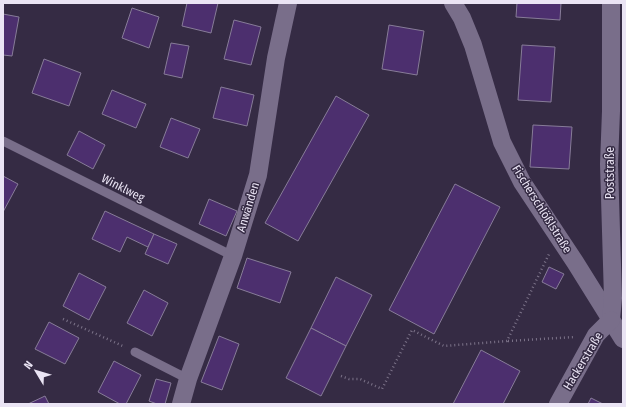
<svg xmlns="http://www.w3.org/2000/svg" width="626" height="407" viewBox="0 0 626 407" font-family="'Fira Sans Condensed',sans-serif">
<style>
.building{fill:#4c2f6e;stroke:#877c98}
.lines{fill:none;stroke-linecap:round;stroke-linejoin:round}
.path{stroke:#7c7389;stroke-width:2.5;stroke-dasharray:1 3;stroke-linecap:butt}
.service{stroke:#796e8a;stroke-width:9}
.minor{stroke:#796e8a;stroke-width:18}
.labels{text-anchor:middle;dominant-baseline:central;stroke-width:3;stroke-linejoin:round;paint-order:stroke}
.street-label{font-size:12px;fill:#eae4f4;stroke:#352b44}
</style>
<rect width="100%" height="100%" fill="#352b44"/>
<g class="building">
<path d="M187,3H218L211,33L182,26Z"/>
<path d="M517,3H561L560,20L516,17Z"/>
<path d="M132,8L159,17L149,48L122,38Z"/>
<path d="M3,14L19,17L12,56L3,55Z"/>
<path d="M234,20L261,27L251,65L224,59Z"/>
<path d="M389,25L424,31L417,75L382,69Z"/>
<path d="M171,43L189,46L182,78L164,74Z"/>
<path d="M522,45L555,47L551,102L518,100Z"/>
<path d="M44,59L81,73L69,106L32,93Z"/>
<path d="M221,87L254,95L247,126L213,118Z"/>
<path d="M112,90L146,104L136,128L102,114Z"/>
<path d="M336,96L369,115L298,241L265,223Z"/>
<path d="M171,118L200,129L188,158L160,147Z"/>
<path d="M533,125L572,127L569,169L530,167Z"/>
<path d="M79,131L105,145L93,169L67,155Z"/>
<path d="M3,176L18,184L3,212Z"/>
<path d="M455,184L500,207L434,334L389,310Z"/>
<path d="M209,199L237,211L226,236L199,224Z"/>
<path d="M105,211L154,234L148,247L127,237L120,252L92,239Z"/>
<path d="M154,234L177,244L168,264L145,254Z"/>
<path d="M247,258L291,272L280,303L237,288Z"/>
<path d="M549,267L564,274L556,289L542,282Z"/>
<path d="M79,273L106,287L89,320L63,306Z"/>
<path d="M336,277L372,295L346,346L311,328Z"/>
<path d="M144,290L168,303L152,336L127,323Z"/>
<path d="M49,322L79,338L65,364L35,349Z"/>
<path d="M311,328L346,346L321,396L286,378Z"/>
<path d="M219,336L239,344L222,390L201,382Z"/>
<path d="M481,350L520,371L503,404H453Z"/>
<path d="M114,361L141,375L126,404H120L98,392Z"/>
<path d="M156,379L171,383L165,404H157L149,401Z"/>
<path d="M45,396L49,404H28Z"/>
<path d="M591,398L603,404H588Z"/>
</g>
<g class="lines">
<g class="path">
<path d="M63,319L125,347"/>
<path d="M508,341L575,337"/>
<path d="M341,376L349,379H360L382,389L412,330L444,346L507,341L549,254"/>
</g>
<g class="service">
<path d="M3,141L233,256"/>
<path d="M135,352L188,379"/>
</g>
<g class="minor">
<path d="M453,3L462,18L473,45L502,142L522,182L575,262L623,339"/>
<path d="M611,320L613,298L609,164L611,111V3"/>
<path d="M181,404L188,379L233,256L258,175L276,58L288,3"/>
<path d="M558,404L596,335L611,320"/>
</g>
</g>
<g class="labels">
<g class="street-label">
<text transform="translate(610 173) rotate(-90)">Poststraße</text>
<text transform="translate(123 188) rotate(27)">Winklweg</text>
<text transform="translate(248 207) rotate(-73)">Anwänden</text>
<text transform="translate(542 209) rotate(58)">Fischerschlößlstraße</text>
<text transform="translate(583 361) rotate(-59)">Hackerstraße</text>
</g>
</g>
<rect width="626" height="407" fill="none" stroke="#eae4f4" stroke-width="8"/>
<g transform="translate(36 371) rotate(308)" stroke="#352b44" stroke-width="3" paint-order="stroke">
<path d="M0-3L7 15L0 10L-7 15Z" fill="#eae4f4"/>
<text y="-6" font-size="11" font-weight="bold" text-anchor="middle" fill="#eae4f4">N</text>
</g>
</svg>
